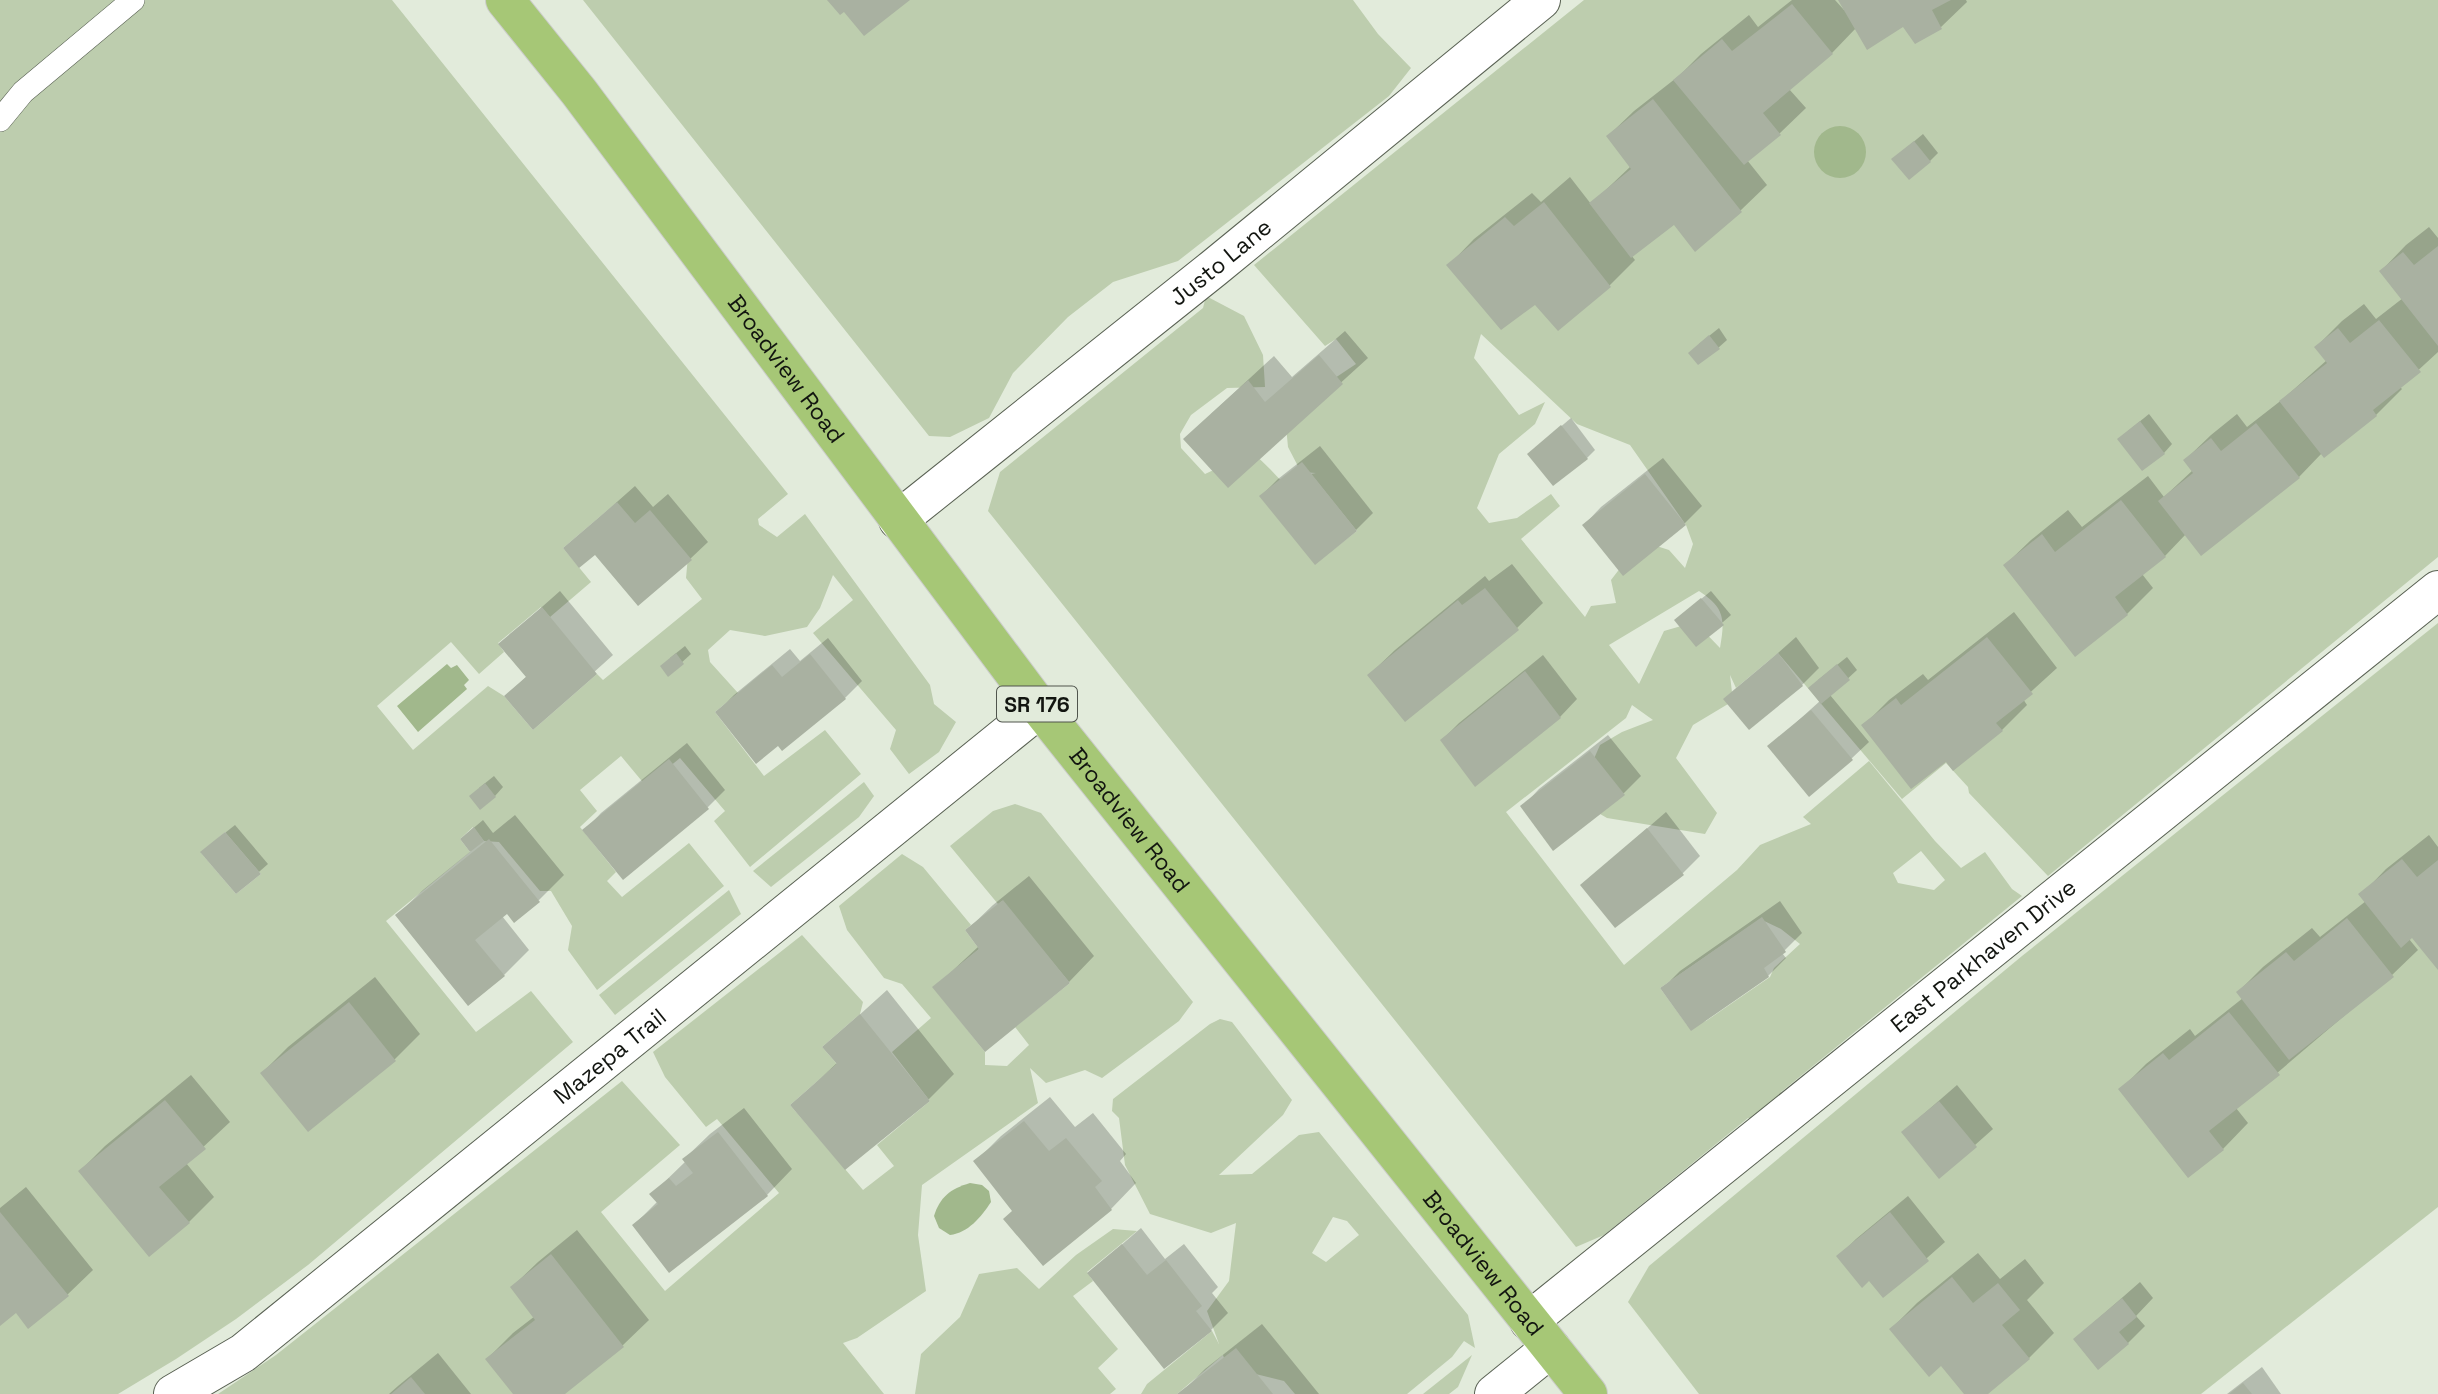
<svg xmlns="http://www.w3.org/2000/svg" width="2438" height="1394" viewBox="0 0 2438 1394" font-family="'Space Grotesk',sans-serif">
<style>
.green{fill:#bdcdae;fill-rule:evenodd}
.water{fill:#a1b88c}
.shadow{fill:#0003}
.building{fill:#a9b1a1}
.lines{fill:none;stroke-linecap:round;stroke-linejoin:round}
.lane-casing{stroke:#596153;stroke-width:24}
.street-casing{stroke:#596153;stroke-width:40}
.primary-casing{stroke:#cbccca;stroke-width:40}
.lane{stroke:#fff;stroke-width:23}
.street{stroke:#fff;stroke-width:38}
.primary{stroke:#a6c776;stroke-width:38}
.labels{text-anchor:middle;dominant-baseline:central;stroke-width:6;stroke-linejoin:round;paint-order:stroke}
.shield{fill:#e2ebdb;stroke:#50554d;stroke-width:2}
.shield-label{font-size:21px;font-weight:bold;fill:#121510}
.street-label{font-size:23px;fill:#121510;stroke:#e2ebdb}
</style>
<rect width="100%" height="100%" fill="#e2ebdb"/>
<g class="green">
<path d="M0,0H392L788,494L758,519L759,525L777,537L805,514L930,685L934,704L956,722L939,752L909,774L890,749L896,730L813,633L853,600L833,575L820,608L807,627L765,636L730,630L708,650L710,662L738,693L715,712L764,776L825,730L861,774L750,867L714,821L725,811L680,758L646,786L621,756L580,790L597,811L580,827L616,872L607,881L622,897L689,843L724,886L597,990L568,950L572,926L551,891H540L499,842L484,841L473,827L460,839L470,852L386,921L476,1032L531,991L573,1042L308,1265L236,1319L176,1359L118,1394H0ZM616,503L639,535L688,556L686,578L702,599L603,680L597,674L533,730L504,696L488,686L413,750L377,706L451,642L479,674L504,652L498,643L541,607L550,617L591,582L563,548ZM225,832L261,874L236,894L201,853Z"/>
<path d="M583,0H1353L1378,34L1411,68L1389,96L1178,261L1113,282L1068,317L1013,373L989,418L950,437L929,436Z"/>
<path d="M1584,0H2438V557L2048,876L1969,793L1968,787L1946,763L1902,799L1778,653L1736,688L1730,675L1733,701L1693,725L1676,758L1717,813L1705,834L1607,818L1576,800L1600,745L1622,732L1653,720L1632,705L1626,718L1506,812L1624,965L1737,870L1760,845L1811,824L1803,817L1869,761L1935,841L1961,868L1985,852L2012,889L2022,896L1781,1092L1782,1105L1754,1120L1748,1118L1604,1235L1576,1247L988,511L1000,472L1203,308L1206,296L1244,316L1263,355L1265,387L1227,388L1191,415L1180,434L1181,448L1205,474L1252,452C1285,481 1309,514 1334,549L1357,531L1311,474L1316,473L1301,472L1288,447L1284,405L1326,384L1356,364L1336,339L1325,346L1254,265ZM1481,334L1577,424L1630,445L1686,525L1693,544L1685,568L1669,550L1641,541L1611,580L1616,603L1591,606L1585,617L1521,539L1560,506L1551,494L1517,518L1489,523L1477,508L1499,454L1535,424L1545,402L1519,415L1474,358ZM1699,591C1725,608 1725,619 1720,648L1695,622L1664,631L1639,684L1609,645ZM1921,851L1945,880L1934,890L1898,883L1893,873ZM1760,919L1781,929L1800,944L1774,968L1770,977L1706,1021L1687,1025L1660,988Z"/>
<path d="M2438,623V1207L2201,1394H1699L1628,1302L1649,1266L2022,956Z"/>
<path d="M864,782L874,796L859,817L771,887L753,871Z"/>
<path d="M1015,804L1041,813L1193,1002L1179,1021L1102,1078L1085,1070L1046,1083L1030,1068L1038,1103L922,1185L918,1235L926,1291L857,1338L843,1343L884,1394H218L276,1355L622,1081L680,1145L601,1212L665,1291L779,1193L717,1119L706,1127L665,1077L653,1052L802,935L863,1002L860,1014L822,1047L837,1064L790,1105L863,1190L894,1166L877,1145L930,1101L892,1052L931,1018L902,984L884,978L847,930L839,906L902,854L923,867L971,925L965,930L979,949L933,987L985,1052V1065L1007,1066L1029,1045L1015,1027L1070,983L1002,901L998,904L950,846L993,811Z"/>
<path d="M729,890L741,914L615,1015L599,995Z"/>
<path d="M1220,1019L1232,1022L1292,1100L1283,1115L1219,1175L1252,1174L1299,1135L1319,1132L1468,1315L1475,1348L1464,1341L1452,1357L1407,1394H1295L1284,1381L1227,1367L1223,1355L1177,1394H1141L1147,1384L1212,1331L1219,1344L1207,1311L1229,1281L1236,1223L1211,1233L1150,1214L1125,1165L1119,1118L1112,1111L1113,1099L1210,1024ZM1333,1217L1347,1221L1359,1235L1326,1262L1312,1253Z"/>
<path d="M1113,1229L1137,1231L1087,1272L1093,1281L1073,1296L1118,1349L1098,1368L1116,1389L1110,1394H915L921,1354L960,1317L979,1274L1017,1268L1039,1289L1076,1255Z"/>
<path d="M1472,1355L1458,1387L1449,1394H1423Z"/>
</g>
<g class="water">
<circle cx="1840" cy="152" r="26"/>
<path d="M447,664L451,668L457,665L469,680L464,685L467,689L418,732L397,706Z"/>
<path d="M970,1183L982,1185L989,1191L991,1202C981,1217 968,1233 950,1235L939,1228L934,1216C940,1197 950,1189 970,1183Z"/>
</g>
<g class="shadow">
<path d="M1792,0H1835L1844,10L1845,9L1840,0H1966L1967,2L1941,27L1915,42L1903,24L1856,28L1832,53L1789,89L1806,108L1780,133L1747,160L1767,185L1741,210L1695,249L1674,222L1631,255L1635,260L1609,286L1536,302L1449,265L1474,239L1532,193L1541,202L1570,177L1591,204L1631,166L1608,136L1634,111L1680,75L1701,54L1749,15L1758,27Z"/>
<path d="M1923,134L1938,153L1930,161L1893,159Z"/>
<path d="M2429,227L2438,238V352L2400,387L2402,389L2376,415L2322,453L2299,477L2202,554L2186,534L2165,556L2142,574L2153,588L2127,614L2075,654L2005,565L2031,540L2068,510L2082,527L2148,476L2164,497L2193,470L2185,460L2211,435L2237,414L2247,427L2283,399L2327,360L2316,347L2342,321L2364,304L2376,319L2403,298L2381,271L2406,245Z"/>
<path d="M1719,328L1727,340L1718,348L1699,344Z"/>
<path d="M1345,331L1368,358L1228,485L1211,414L1274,356L1292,377Z"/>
<path d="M2149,414L2172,444L2164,453L2128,431Z"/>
<path d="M1571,418L1595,450L1587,458L1538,446Z"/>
<path d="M1320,446L1373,513L1356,530L1261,496L1278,479Z"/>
<path d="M1663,458L1702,506L1685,523L1623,573L1584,525L1601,507Z"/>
<path d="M635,486L653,507L668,494L708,542L690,559L595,553L565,548Z"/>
<path d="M1512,564L1543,603L1517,628L1369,675L1395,650L1485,576L1489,581Z"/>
<path d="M560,591L613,655L533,727L506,696L527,676L500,644Z"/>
<path d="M1711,591L1731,615L1697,645L1685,612Z"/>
<path d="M2014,612L2057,668L2023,699L2027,705L2002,730L1946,760L1863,726L1889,700L1923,674L1928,680Z"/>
<path d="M1796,637L1819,668L1802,685L1726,699Z"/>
<path d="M828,638L862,681L845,698L778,744L717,712L734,695L790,649L800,661Z"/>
<path d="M685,646L691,654L669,674L670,658Z"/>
<path d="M1543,655L1577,699L1560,717L1476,784L1442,740L1459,723Z"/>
<path d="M1847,657L1857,670L1830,695L1869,742L1851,759L1770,746L1820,701L1818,680Z"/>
<path d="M1608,735L1641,776L1624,793L1522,807L1539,789Z"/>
<path d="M687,743L725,790L708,807L623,878L584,831L601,813Z"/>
<path d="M494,776L503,787L495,796L479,788Z"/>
<path d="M1666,812L1700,856L1683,873L1616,926L1582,885Z"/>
<path d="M515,815L564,875L539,900L507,911L502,916L529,950L504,975L397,915L423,890L471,851L470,831L483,820L493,833Z"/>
<path d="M235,825L268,864L236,892L211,844Z"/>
<path d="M2429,835L2438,847V967L2413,936L2409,939L2418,950L2392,975L2236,1108L2248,1123L2223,1149L2120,1090L2146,1064L2190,1029L2195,1036L2243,998L2238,992L2263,967L2312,928L2320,937L2366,901L2361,895L2386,869Z"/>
<path d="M1029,876L1094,956L1069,982L986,1049L935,987L979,946L967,930L993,905Z"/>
<path d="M1780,901L1802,933L1782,953L1786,958L1768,976L1663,988L1680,971Z"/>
<path d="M375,977L420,1034L395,1059L308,1129L262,1073L288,1047Z"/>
<path d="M887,990L954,1074L929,1099L845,1167L792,1105L838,1062L824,1047Z"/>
<path d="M191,1075L230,1122L186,1163L214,1197L189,1222L80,1171L105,1146Z"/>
<path d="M1957,1085L1993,1129L1939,1177L1903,1132Z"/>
<path d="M1050,1097L1075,1127L1093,1113L1126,1154L1120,1161L1136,1183L1111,1209L1014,1211L975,1162L1001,1136Z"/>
<path d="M744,1108L792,1169L767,1195L634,1225L658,1201L652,1194L686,1161L684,1159L710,1134Z"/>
<path d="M26,1187L93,1270L67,1295L16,1311L0,1324V1208Z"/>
<path d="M1908,1196L1945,1242L1884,1296L1869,1279L1839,1256L1856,1239Z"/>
<path d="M1141,1228L1165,1259L1184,1244L1218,1287L1212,1293L1228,1313L1211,1330L1089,1273Z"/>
<path d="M577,1230L649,1320L623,1345L562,1394H515L487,1359L513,1333L535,1316L512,1287L538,1262Z"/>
<path d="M1978,1253L2000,1279L2025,1259L2044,1283L2027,1300L2054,1333L2029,1358L1986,1394H1966L1942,1364L1891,1329L1917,1303Z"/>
<path d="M2140,1282L2153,1298L2136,1316L2145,1326L2128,1343L2075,1339Z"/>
<path d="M1262,1324L1319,1394H1180L1205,1369Z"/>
<path d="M438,1353L471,1394H389L398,1386Z"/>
<path d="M2262,1367L2281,1394H2227Z"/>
</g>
<g class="building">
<path d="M827,0H910L864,36L844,12L840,15Z"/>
<path d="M1838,0H1951L1932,10L1942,29L1915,44L1903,27L1867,50Z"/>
<path d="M1792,4L1833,54L1763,113L1781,135L1744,165L1673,80L1722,39L1732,51Z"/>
<path d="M1653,99L1742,212L1695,252L1674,225L1631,258L1589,203L1631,169L1606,136Z"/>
<path d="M1914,141L1931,162L1909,180L1891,159Z"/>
<path d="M1544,202L1611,287L1558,331L1535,305L1501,330L1446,265L1505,217L1514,226Z"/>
<path d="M2438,246V346L2379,271L2403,252L2414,265Z"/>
<path d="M2379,320L2421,372L2373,410L2377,416L2324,458L2279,401L2327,363L2314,347L2338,328L2350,343Z"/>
<path d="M1709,335L1720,349L1698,365L1688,353Z"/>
<path d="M1319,355L1343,384L1228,488L1183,439L1248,380L1265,402Z"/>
<path d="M2140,421L2165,454L2142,471L2117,439Z"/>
<path d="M2256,423L2300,478L2201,556L2158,501L2193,473L2183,460L2211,438L2221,451Z"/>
<path d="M1561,425L1588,459L1553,486L1527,454Z"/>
<path d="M1302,462L1357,531L1315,565L1259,496Z"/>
<path d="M1645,474L1686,525L1623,576L1582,525Z"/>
<path d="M2121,500L2166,557L2115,597L2128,615L2075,657L2003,565L2042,534L2055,552Z"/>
<path d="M617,502L635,523L650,510L692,560L638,606L595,555L579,568L563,548Z"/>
<path d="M1485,588L1519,630L1405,722L1367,675L1458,600L1462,605Z"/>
<path d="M1701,598L1724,625L1696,647L1674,620Z"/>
<path d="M542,607L597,674L533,730L504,696L526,677L498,644Z"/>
<path d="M1987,637L2033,694L1996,723L2003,731L1953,771L1946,762L1911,789L1861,725L1896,698L1901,705Z"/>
<path d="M676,653L684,664L668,677L660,666Z"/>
<path d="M1778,653L1803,686L1749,730L1723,699Z"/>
<path d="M810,654L846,699L782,751L778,746L756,764L715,712L772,665L782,677Z"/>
<path d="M1837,664L1850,680L1821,704L1808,688Z"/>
<path d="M1525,671L1561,718L1475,787L1440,740Z"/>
<path d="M1811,710L1853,760L1809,797L1767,746Z"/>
<path d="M1590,751L1625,795L1553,851L1520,806Z"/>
<path d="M669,759L709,809L623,880L582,830Z"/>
<path d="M485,783L496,797L480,810L469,796Z"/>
<path d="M474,827L484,841L470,852L460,839Z"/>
<path d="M1647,828L1684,875L1615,928L1580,885Z"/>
<path d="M225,832L261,874L236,894L200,852Z"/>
<path d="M489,839L540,902L514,923L507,914L475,940L505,976L468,1006L395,915Z"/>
<path d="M2402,859L2417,877L2438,860V970L2412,938L2401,948L2358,894Z"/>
<path d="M1003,900L1070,983L985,1052L932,987L979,949L965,930Z"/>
<path d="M1762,917L1786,952L1764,968L1769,977L1691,1031L1660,988Z"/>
<path d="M2347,918L2394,977L2289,1060L2236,992L2286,952L2294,961Z"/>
<path d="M349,1002L396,1061L308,1132L260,1073Z"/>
<path d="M2229,1012L2280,1075L2209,1131L2224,1150L2188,1178L2118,1089L2163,1053L2169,1060Z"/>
<path d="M860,1014L930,1101L845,1170L790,1105L837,1064L822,1047Z"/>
<path d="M165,1100L206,1149L159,1187L190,1223L149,1257L78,1171Z"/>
<path d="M1939,1101L1977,1147L1939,1179L1901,1132Z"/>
<path d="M1024,1121L1049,1151L1066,1138L1102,1181L1095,1187L1112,1210L1043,1266L1003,1219L1012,1211L973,1161Z"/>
<path d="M718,1132L768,1196L669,1273L632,1225L658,1204L649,1194L669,1178L676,1186L693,1173L682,1159Z"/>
<path d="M0,1212L69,1296L28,1329L16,1313L0,1326Z"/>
<path d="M1890,1212L1929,1261L1883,1298L1869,1281L1862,1288L1836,1256Z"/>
<path d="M1122,1244L1147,1275L1166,1260L1202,1306L1196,1311L1212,1331L1164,1369L1087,1273Z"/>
<path d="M551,1254L624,1347L565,1394H513L485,1359L535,1320L510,1287Z"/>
<path d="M1952,1277L1973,1303L1998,1283L2020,1310L2002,1325L2030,1359L1988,1394H1964L1941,1366L1929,1377L1889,1329Z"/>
<path d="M2122,1298L2137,1317L2119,1332L2129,1344L2098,1370L2073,1339Z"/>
<path d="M1236,1348L1273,1394H1177Z"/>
<path d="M411,1377L425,1394H391Z"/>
<path d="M2243,1383L2252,1394H2229Z"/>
</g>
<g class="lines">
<g class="lane-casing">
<path id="lane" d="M0,120L23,92L133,0"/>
</g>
<g class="street-casing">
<g id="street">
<path id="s1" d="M898,520L1214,268L1541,0"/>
<path id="s2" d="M1529,1321L2438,590"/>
<path id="s3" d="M173,1394L243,1353L1040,708"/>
<path d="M1494,1394L1551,1348"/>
</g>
</g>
<g class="primary-casing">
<g id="primary">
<path id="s4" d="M505,0L579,92L1040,708L1588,1394"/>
</g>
</g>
<use href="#lane" class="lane"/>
<use href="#street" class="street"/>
<use href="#primary" class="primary"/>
</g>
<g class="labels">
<rect class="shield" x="997" y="686.5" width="80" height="35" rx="5"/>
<g class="shield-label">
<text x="1037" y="704">SR 176</text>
</g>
<g class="street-label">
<text stroke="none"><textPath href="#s1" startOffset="413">Justo Lane</textPath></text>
<text stroke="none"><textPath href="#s4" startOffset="464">Broadview Road</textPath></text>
<text stroke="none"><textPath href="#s4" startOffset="1031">Broadview Road</textPath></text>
<text stroke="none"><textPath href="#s2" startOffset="583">East Parkhaven Drive</textPath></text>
<text stroke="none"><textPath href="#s3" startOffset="553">Mazepa Trail</textPath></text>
<text stroke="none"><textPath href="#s4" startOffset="1598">Broadview Road</textPath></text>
</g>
</g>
</svg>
